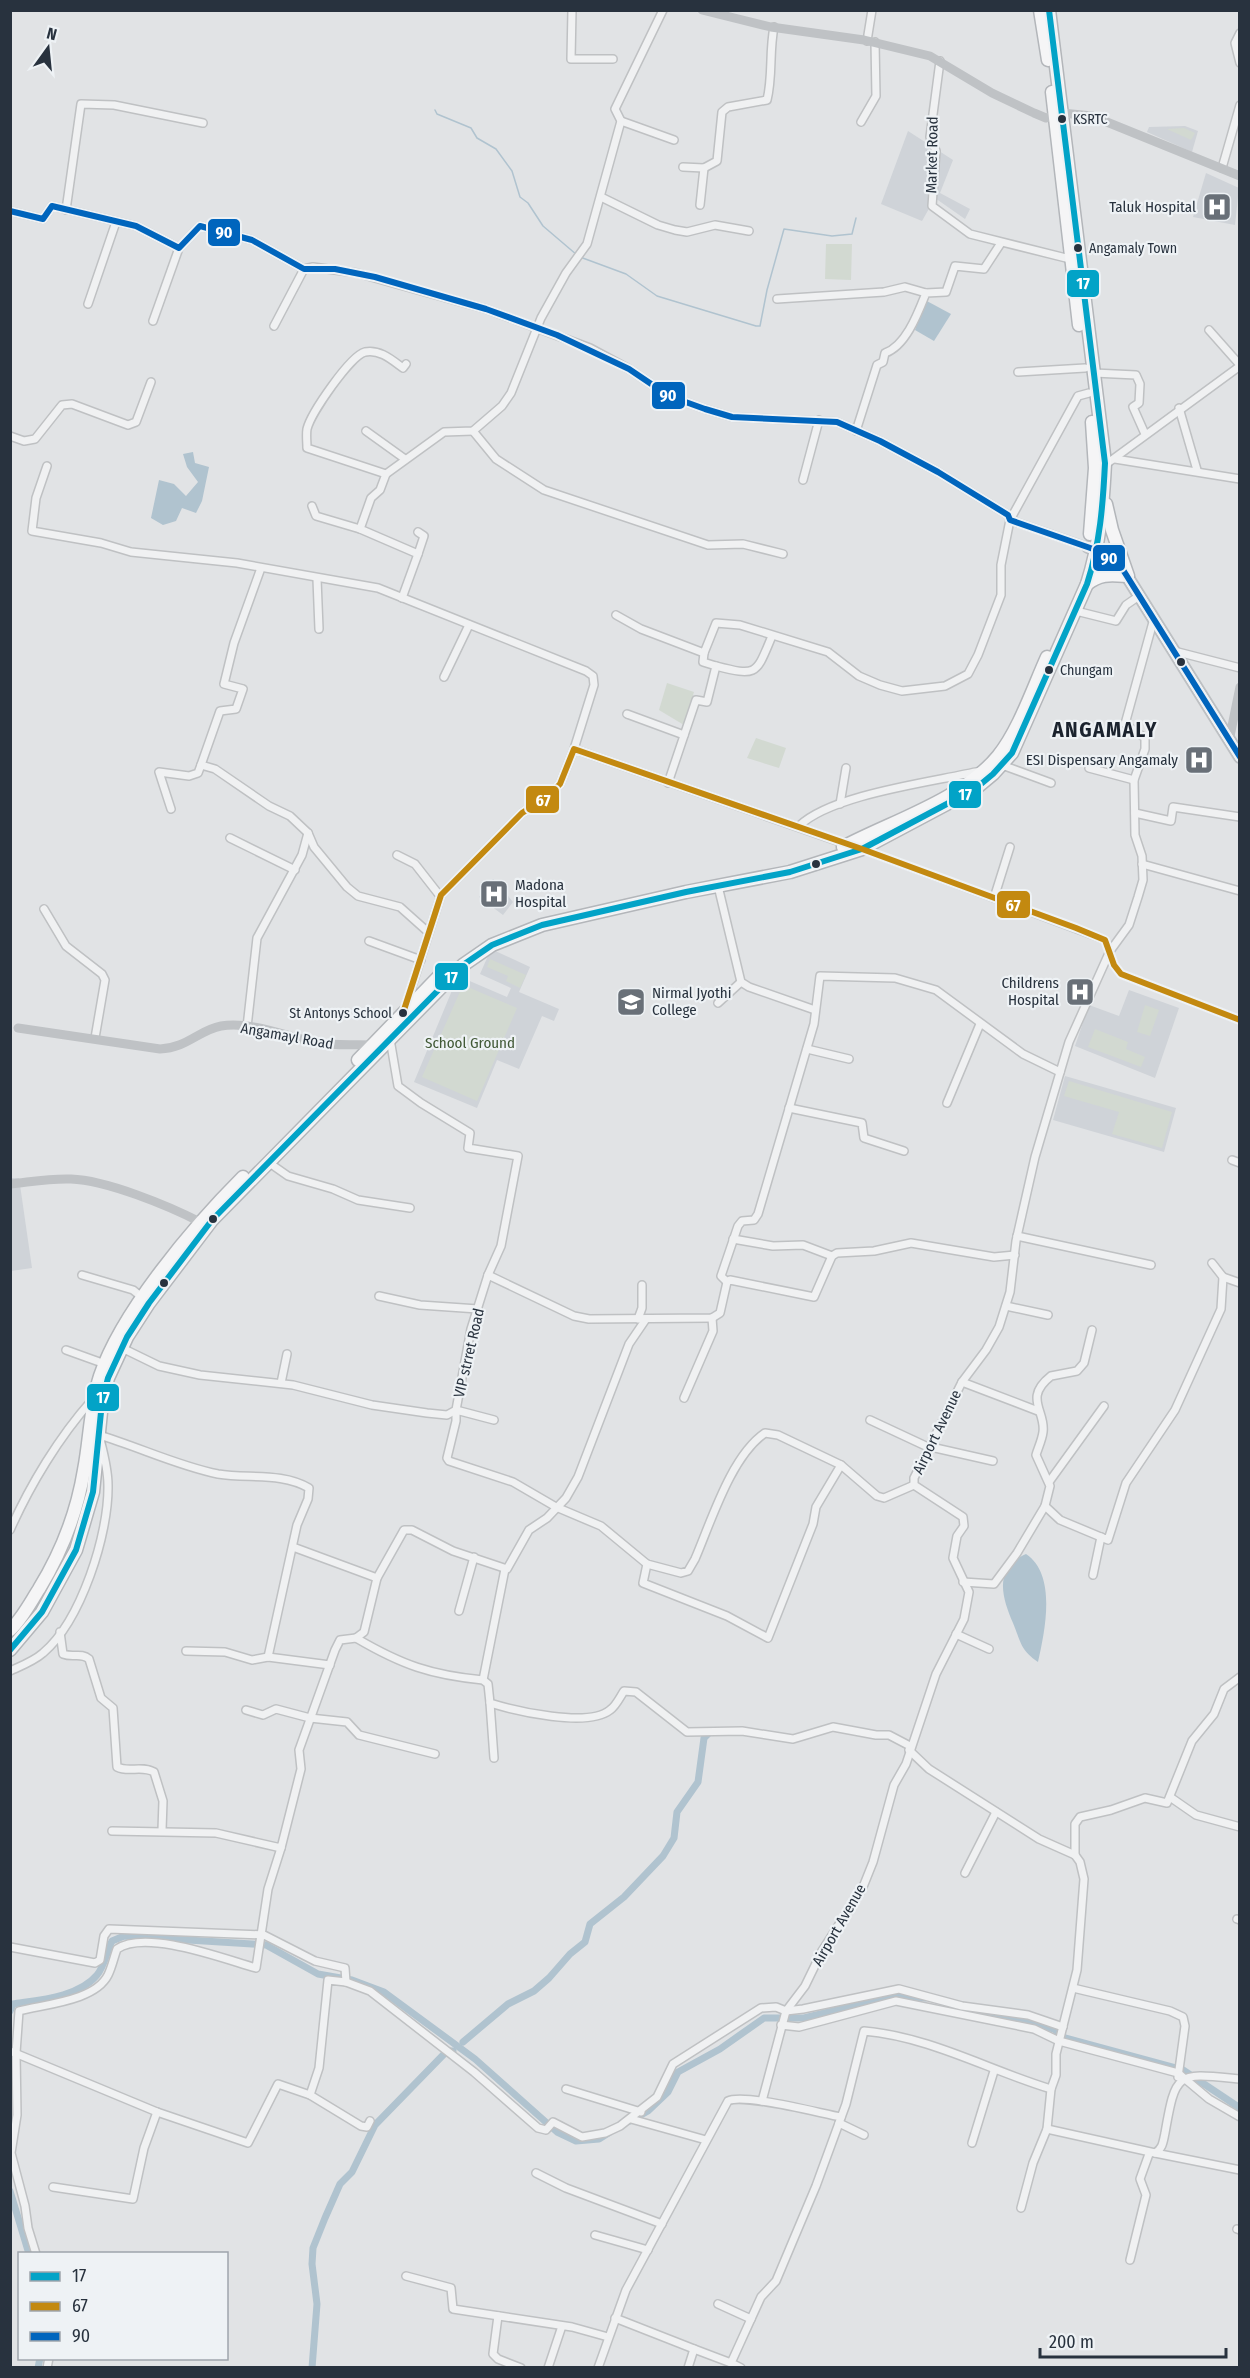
<svg xmlns="http://www.w3.org/2000/svg" width="1250" height="2378" viewBox="0 0 1250 2378" font-family="'Fira Sans Condensed',sans-serif">
<style>
.built{fill:#cfd3d8}
.green{fill:#d2d9d1}
.water{fill:#b0c3cf}
.lines{fill:none;stroke-linecap:round;stroke-linejoin:round}
.stream{stroke:#b0c3cf;stroke-width:1.5}
.canal{stroke:#b0c3cf;stroke-width:7}
.street-casing{stroke:#bfc1c3;stroke-width:10}
.primary-casing{stroke:#bdc0c3;stroke-width:14}
.highway-casing{stroke:#b3b6ba;stroke-width:15}
.street{stroke:#f0f1f2;stroke-width:7}
.secondary{stroke:#bfc2c5;stroke-width:9}
.primary{stroke:#f5f5f6;stroke-width:10}
.highway{stroke:#f5f5f6;stroke-width:12}
.bus-1-casing{stroke:#eef2f5;stroke-width:10}
.bus-2-casing{stroke:#eef2f5;stroke-width:10}
.bus-3-casing{stroke:#eef2f5;stroke-width:10}
.bus-1{stroke:#02a3c7;stroke-width:6}
.bus-2{stroke:#c38910;stroke-width:6}
.bus-3{stroke:#0065bd;stroke-width:6}
.bus-dot{fill:#28323e;stroke:#eef2f5;stroke-width:2}
.labels{text-anchor:middle;dominant-baseline:central;stroke-width:4.5;stroke-linejoin:round;paint-order:stroke}
.bus-label{font-size:14px;fill:#28323e;stroke:#eef2f5;text-anchor:start}
.street-label{font-size:15px;fill:#28323e;stroke:#eef2f5}
.poi-label{font-size:15px;fill:#28323e;stroke:#eef2f5;text-anchor:end}
.park-label{font-size:15px;fill:#415936;stroke:#eef2f5}
.district-label{font-size:21px;font-weight:bold;letter-spacing:1.5px;fill:#1b232e;stroke:#eef2f5}
.line-badge{stroke:#eef2f5;stroke-width:2}
.badge-label{font-size:16px;text-anchor:middle;font-weight:bold;fill:#fff}
</style>
<rect width="100%" height="100%" fill="#e1e3e5"/>
<g class="built">
<path d="M1185,126L1198,131L1192,152L1147,132L1149,127Z"/>
<path d="M908,131L953,160L940,193L970,209L965,219L935,198L922,221L881,204Z"/>
<path d="M1206,173L1239,188L1235,225L1193,217Z"/>
<path d="M493,879L505,888L504,891L513,902L503,915L479,897Z"/>
<path d="M491,949L530,967L519,992L559,1009L554,1021L542,1016L519,1069L497,1060L477,1108L414,1082L458,976L507,997L511,988L480,974Z"/>
<path d="M1129,990L1179,1008L1155,1078L1075,1046L1089,1005L1119,1016Z"/>
<path d="M1065,1076L1176,1108L1164,1152L1053,1120Z"/>
<path d="M10,1178H19L32,1268L11,1271Z"/>
</g>
<g class="green">
<path d="M1184,128L1195,133L1191,140L1167,129Z"/>
<path d="M826,244H852L851,280L825,279Z"/>
<path d="M667,683L694,692L684,725L659,710Z"/>
<path d="M756,738L786,748L779,768L747,758Z"/>
<path d="M490,959L526,975L520,988L506,981L508,976L487,967Z"/>
<path d="M463,985L517,1008L477,1101L422,1077Z"/>
<path d="M1145,1005L1159,1010L1150,1036L1137,1032Z"/>
<path d="M1095,1029L1128,1042L1126,1049L1145,1057L1141,1067L1088,1047Z"/>
<path d="M1069,1081L1172,1112L1162,1148L1112,1134L1119,1112L1064,1096Z"/>
</g>
<g class="water">
<path d="M925,300L951,314L934,341L915,330Z"/>
<path d="M193,452L195,463L209,467L202,501L196,513L182,508L176,521L163,525L151,518L159,480L174,484L186,496L198,482L187,467L183,454Z"/>
<path d="M1026,1554C1057,1575 1045,1630 1038,1662C1020,1650 1021,1642 1013,1623C1002,1598 993,1568 1026,1554Z"/>
</g>
<g class="lines">
<g class="stream">
<path d="M435,110L437,114L471,128L477,138L496,149L512,171L520,197L528,203L543,226L577,255"/>
<path d="M580,257L626,274L657,296L756,326H760L767,290L784,229L832,236L852,234L856,218"/>
</g>
<g class="canal">
<path d="M974,2010L1054,2029L1065,2038L1183,2070L1240,2108"/>
<path d="M10,2011L13,2004C39,2000 79,1997 97,1975C104,1967 107,1951 112,1941L124,1936L266,1945L318,1974L352,1980L384,1992L475,2059L557,2132L576,2141L599,2139L610,2132"/>
<path d="M463,2042L508,2004L534,1991L549,1978L570,1954L585,1942L590,1924L624,1897L663,1856L674,1838L677,1812L698,1782L704,1738L709,1733"/>
<path d="M630,2121L648,2111L668,2092L678,2072L720,2049L764,2018H804L895,1996L925,1998"/>
<path d="M10,2191L29,2254"/>
<path d="M38,2368L40,2358"/>
<path d="M312,2368L317,2304L312,2264L313,2248L325,2218L340,2184L352,2172L375,2125L447,2051H453"/>
</g>
<g class="street-casing">
<g id="street">
<path d="M572,10L571,59H613"/>
<path d="M1240,33L1235,43L1240,63"/>
<path d="M867,41L872,10"/>
<path d="M940,61L930,137L936,151L932,206L970,234L1070,259"/>
<path d="M621,121L674,140"/>
<path d="M861,122L876,96L875,42"/>
<path d="M683,167L704,168L717,161L722,112L728,107L767,100C773,76 769,52 774,27"/>
<path d="M1222,168L1240,105"/>
<path d="M601,197L658,225L675,230L687,232L715,225L749,231"/>
<path d="M700,205L704,168"/>
<path d="M66,210L81,104L114,105L203,123"/>
<path d="M10,211L43,219L52,206L136,226L179,248L200,226L252,240L304,269L313,267L357,273L486,309L590,348L629,369L669,396L705,409L732,417L837,422L880,441L938,472L1008,515L1010,520L1088,547"/>
<path d="M777,299L884,292L905,287L926,293"/>
<path d="M88,304L116,222"/>
<path d="M153,321L179,248"/>
<path d="M274,326L304,269"/>
<path d="M1209,330L1240,365"/>
<path d="M1018,372L1085,368"/>
<path d="M1094,373L1136,375L1140,384L1139,403L1133,407L1145,434"/>
<path d="M1179,408L1197,470"/>
<path d="M366,431L405,459"/>
<path d="M473,431L496,459L544,490L708,545L743,544L783,554"/>
<path d="M856,431L877,365L883,362L885,353C906,346 918,313 926,293L946,292L955,266L984,269L1001,243"/>
<path d="M10,436L24,441L35,439L62,405L72,404L128,425L136,422L151,382"/>
<path d="M1115,459L1240,479"/>
<path d="M1105,465L1240,366"/>
<path d="M47,466L36,498L32,531L101,543L131,552L237,563L378,588L586,671L593,676L594,685L574,749"/>
<path d="M386,474L444,432L473,431L502,406L511,393L541,318L566,273L587,244L621,121L615,109L663,10"/>
<path d="M803,480L819,420"/>
<path d="M312,506L316,516L360,529"/>
<path d="M418,554L424,536L418,532"/>
<path d="M317,579L319,629"/>
<path d="M402,598L418,554L360,529L371,498L380,490L386,474L307,448C307,442 306,435 307,429C311,413 350,356 365,352C380,349 392,360 403,368L406,364"/>
<path d="M1076,611L1116,621L1126,605L1139,596"/>
<path d="M616,615L641,629L704,653L716,623L740,625L828,652L859,676L880,685L902,691L945,686L968,674L978,655L1001,595V565L1010,520L1078,396L1089,393"/>
<path d="M1174,651L1240,668"/>
<path d="M716,666C758,677 756,674 772,636"/>
<path d="M444,677L469,625"/>
<path d="M627,714L684,735"/>
<path d="M201,765L220,711L236,709L243,689L224,684L234,643L261,568"/>
<path d="M1002,765L1051,783"/>
<path d="M1089,768L1134,780"/>
<path d="M668,783L696,700L707,702L716,666L703,662L704,653"/>
<path d="M840,804L846,768"/>
<path d="M171,809L159,772L189,776L198,773L201,765L215,769L269,806L290,816L308,833L314,847L347,887L358,896L400,907L428,932"/>
<path d="M1135,813L1171,821L1173,807L1240,817"/>
<path d="M799,826C832,794 933,782 980,771"/>
<path d="M230,838L295,870"/>
<path d="M397,855L415,864L440,896"/>
<path d="M1142,864L1240,891"/>
<path d="M718,886L741,982L749,987L815,1010"/>
<path d="M994,898L1010,847"/>
<path d="M44,909L66,946L102,974L105,980L95,1038"/>
<path d="M369,941L421,960"/>
<path d="M718,1003L741,982"/>
<path d="M405,1008L441,895L522,813L547,797L560,784L574,749L849,845"/>
<path d="M247,1027L257,938L302,855L308,833"/>
<path d="M807,1049L849,1059"/>
<path d="M947,1103L980,1024"/>
<path d="M789,1108L862,1123L864,1138L904,1151"/>
<path d="M1232,1160L1240,1163"/>
<path d="M268,1162L288,1176L333,1189L358,1200L410,1208"/>
<path d="M1017,1236L1151,1265"/>
<path d="M733,1239L773,1246L803,1245L832,1256"/>
<path d="M82,1275L133,1290L143,1298"/>
<path d="M488,1275L574,1316L589,1319L712,1318L720,1313L727,1282L730,1280L814,1297L832,1256L837,1253L874,1251L911,1243L994,1257L1015,1255"/>
<path d="M1223,1277L1240,1283"/>
<path d="M727,1282L721,1276L738,1226L742,1221L754,1220L758,1214L814,1024L820,976L895,978L936,990L1023,1054L1060,1072"/>
<path d="M379,1296L420,1305L478,1309"/>
<path d="M1006,1306L1048,1315"/>
<path d="M638,1319L642,1308V1285"/>
<path d="M1092,1330L1084,1363L1077,1371L1051,1376C1023,1398 1046,1411 1043,1432C1042,1440 1038,1448 1036,1455L1050,1486L1045,1506L1060,1520L1108,1540L1126,1483L1175,1410L1221,1309L1223,1277L1212,1263"/>
<path d="M122,1348L159,1366L200,1375L293,1385L372,1405L427,1413L447,1415L456,1410L471,1329L488,1275L501,1246L518,1156L468,1148L470,1133L421,1103L398,1086L390,1039"/>
<path d="M66,1350L105,1364"/>
<path d="M962,1382L1038,1411"/>
<path d="M281,1383L287,1354"/>
<path d="M684,1398L713,1331L712,1318"/>
<path d="M494,1420L456,1410V1421L447,1458L449,1461L513,1482L556,1507L601,1526L647,1564L681,1573L688,1571L695,1559C711,1522 731,1456 765,1433L778,1435L841,1465L877,1496L884,1498L914,1485"/>
<path d="M870,1420L930,1448"/>
<path d="M931,1447L993,1461"/>
<path d="M1049,1482L1104,1406"/>
<path d="M10,1530C30,1485 59,1437 92,1400"/>
<path d="M293,1547L377,1578"/>
<path d="M647,1564L643,1583L727,1616L768,1638L813,1524L816,1507L841,1465"/>
<path d="M1093,1575L1101,1537"/>
<path d="M963,1582L994,1584L1017,1553L1045,1506"/>
<path d="M459,1611L474,1557"/>
<path d="M60,1632L63,1654C73,1658 81,1652 89,1659L101,1698L113,1708L117,1767C129,1773 141,1765 154,1772L163,1801L162,1830"/>
<path d="M956,1634L989,1649"/>
<path d="M356,1638C402,1665 431,1675 483,1680L488,1684L490,1703C516,1711 588,1728 610,1710C616,1706 620,1697 624,1691L636,1692L687,1732L742,1731L793,1739L833,1727L876,1735H889L910,1746"/>
<path d="M186,1651L225,1652L252,1660L268,1657L330,1665"/>
<path d="M10,1671C21,1666 34,1661 43,1653C81,1621 109,1534 108,1485C108,1468 103,1451 99,1435C139,1447 178,1466 218,1474C248,1479 282,1472 309,1488L308,1499L297,1525L268,1657"/>
<path d="M483,1680L505,1569"/>
<path d="M490,1703L494,1758"/>
<path d="M246,1710L263,1715L276,1709L310,1718L347,1722L359,1735L435,1754"/>
<path d="M909,1750L929,1769L1039,1839L1075,1855L1080,1862L1084,1879L1077,1970L1056,2054V2075L1051,2089L1047,2129L1033,2163L1021,2208"/>
<path d="M1170,1797L1196,1815L1240,1827"/>
<path d="M112,1831L216,1833L281,1848L301,1769L299,1750L335,1650L340,1640L356,1638L364,1632L377,1578L404,1530H412L453,1551L507,1569L529,1530L547,1518L566,1498L578,1477L629,1344L646,1319"/>
<path d="M1075,1855V1824L1080,1817L1111,1810L1145,1798L1167,1803L1192,1741L1214,1714L1224,1689L1240,1677"/>
<path d="M965,1873L996,1812"/>
<path d="M1237,1919L1240,1920"/>
<path d="M10,1947L95,1963L100,1960L104,1936L109,1929L264,1935L315,1961L345,1968L346,1982"/>
<path d="M1073,1988L1170,2011L1183,2017L1185,2026L1178,2077"/>
<path d="M781,2025L799,2027L896,2001L1034,2029L1059,2041L1178,2073L1209,2099L1240,2117"/>
<path d="M10,2051L157,2112L248,2143L278,2084L310,2095L361,2126L367,2127L370,2121"/>
<path d="M566,2089L641,2112"/>
<path d="M310,2095L319,2068L328,1980L346,1982L370,1991L474,2072L538,2128L546,2130L553,2122L582,2137L605,2133L620,2126L657,2097L673,2064L761,2008L776,2007L786,2011L803,2009L899,1989L962,2006L1028,2015L1063,2027"/>
<path d="M762,2101L786,2011L805,1986L822,1951L863,1887L873,1862L894,1785L906,1764L936,1674L964,1619L969,1592L953,1558L957,1536L964,1526L963,1517L914,1485V1478L962,1382L986,1350L999,1327L1010,1292L1016,1241L1035,1157L1069,1042L1110,951L1129,925L1138,897L1143,880L1142,856L1135,835L1134,780L1145,749V738L1125,724L1153,622"/>
<path d="M631,2119L706,2140"/>
<path d="M839,2123L864,2135"/>
<path d="M1047,2129L1155,2153C1163,2148 1163,2142 1165,2133C1176,2070 1177,2073 1240,2079"/>
<path d="M972,2143L994,2071"/>
<path d="M1155,2153L1240,2170"/>
<path d="M536,2173L566,2188L662,2224"/>
<path d="M53,2187L133,2199L144,2148L157,2112"/>
<path d="M1237,2229L1240,2230"/>
<path d="M595,2235L648,2250"/>
<path d="M36,2254L28,2228L25,2206L11,2153L17,2115L16,2053L19,2011C45,2004 95,2001 108,1975C112,1967 114,1957 117,1949C146,1929 224,1959 256,1968L268,1889L281,1848"/>
<path d="M1130,2260L1146,2195L1140,2179L1149,2154"/>
<path d="M406,2276L451,2288L453,2309L572,2327L608,2337"/>
<path d="M718,2304L751,2319"/>
<path d="M498,2316L493,2354L498,2359L521,2368"/>
<path d="M615,2318L694,2349"/>
<path d="M47,2368L49,2358"/>
<path d="M548,2368L562,2326"/>
<path d="M598,2368L626,2290L728,2101C743,2093 819,2113 841,2117"/>
<path d="M688,2368L694,2349L731,2363"/>
<path d="M741,2368L731,2363L761,2297L776,2281L816,2186L846,2104L864,2031C931,2037 988,2070 1051,2089"/>
</g>
</g>
<g class="primary-casing">
<path id="primary" d="M1088,547L1104,553L1120,565L1240,757"/>
</g>
<g class="highway-casing">
<g id="highway">
<path d="M1040,10L1048,60"/>
<path d="M1052,92L1079,325"/>
<path d="M1090,534L1095,468L1092,422"/>
<path d="M1087,584C1101,573 1111,575 1128,576L1112,530L1106,504"/>
<path d="M843,847C892,821 962,800 998,756C1019,730 1033,688 1047,657"/>
<path d="M358,1060L446,969"/>
<path d="M10,1630C22,1619 30,1603 39,1589C61,1553 77,1513 84,1470C90,1439 90,1407 100,1376C122,1311 194,1226 243,1177"/>
<path d="M10,1650L42,1612L76,1550L93,1492L102,1402L108,1378L127,1337L149,1303L212,1220L463,965L492,945L542,925L686,892L790,872L862,849L975,789L993,774L1012,753L1087,584C1100,544 1103,504 1105,463L1049,10"/>
</g>
</g>
<use href="#street" class="street"/>
<g class="secondary">
<path d="M702,10L771,27L864,40L930,56L992,93L1034,113L1046,118L1062,113L1092,116L1240,176"/>
<path d="M1229,741L1240,687"/>
<path d="M862,849L1105,940L1114,965L1121,974L1240,1020"/>
<path d="M18,1028L160,1049C187,1048 199,1030 221,1026C252,1021 288,1037 318,1043C337,1046 355,1044 374,1045"/>
<path d="M10,1184C30,1182 51,1178 71,1179C106,1180 169,1206 200,1222"/>
</g>
<use href="#primary" class="primary"/>
<use href="#highway" class="highway"/>
<g class="bus-1-casing">
<path id="bus-1" d="M10,1650L42,1612L76,1550L93,1492L102,1402L108,1378L127,1337L149,1303L212,1220L463,965L492,945L542,925L686,892L790,872L862,849L975,789L993,774L1012,753L1087,584C1100,544 1103,504 1105,463L1049,10"/>
</g>
<g class="bus-2-casing">
<path id="bus-2" d="M403,1013L441,895L522,813L547,797L560,784L574,749L862,849L1076,928L1105,940L1114,965L1121,974L1240,1020"/>
</g>
<g class="bus-3-casing">
<path id="bus-3" d="M10,211L43,219L52,206L136,226L179,248L200,226L252,240L304,269H335L375,277L486,309L557,335L629,369L669,396L705,409L732,417L837,422L880,441L938,472L1008,515L1010,520L1096,550L1120,565L1240,757"/>
</g>
<use href="#bus-1" class="bus-1"/>
<use href="#bus-2" class="bus-2"/>
<use href="#bus-3" class="bus-3"/>
</g>
<defs>
<g id="hospital-square" transform="scale(1.5)"><rect x="-9" y="-9" width="18" height="18" rx="4" fill="#697078" stroke="#eef2f5"/><path d="M-5-5h3v3.5h4V-5h3V5h-3V1.5h-4V5h-3Z" fill="#fff"/></g>
<g id="university-square" transform="scale(1.5)"><rect x="-9" y="-9" width="18" height="18" rx="4" fill="#697078" stroke="#eef2f5"/><path d="M0-5L7-2L0 1L-7-2ZM-4 1L0 2.5L4 1V4Q0 6-4 4Z" fill="#fff"/></g>
</defs>
<g fill-rule="evenodd">
<use href="#hospital-square" x="1217" y="207"/>
<use href="#hospital-square" x="1199" y="760"/>
<use href="#hospital-square" x="494" y="894"/>
<use href="#hospital-square" x="1080" y="992"/>
<use href="#university-square" x="631" y="1002"/>
</g>
<g class="bus-dot">
<circle cx="1062" cy="119" r="5"/>
<circle cx="1078" cy="248" r="5"/>
<circle cx="1181" cy="662" r="5"/>
<circle cx="1049" cy="670" r="5"/>
<circle cx="816" cy="864" r="5"/>
<circle cx="403" cy="1013" r="5"/>
<circle cx="213" cy="1219" r="5"/>
<circle cx="164" cy="1283" r="5"/>
</g>
<g class="labels">
<g class="bus-label">
<text x="1073" y="119">KSRTC</text>
<text x="1089" y="248">Angamaly Town</text>
<text x="1060" y="670">Chungam</text>
<text x="392" y="1013" text-anchor="end">St Antonys School</text>
</g>
<g class="street-label">
<text transform="translate(932 155) rotate(-89)">Market Road</text>
<text transform="translate(287 1036) rotate(10)">Angamayl Road</text>
<text transform="translate(469 1353) rotate(-77)">VIP strret Road</text>
<text transform="translate(937 1432) rotate(-64)">Airport Avenue</text>
<text transform="translate(839 1925) rotate(-60)">Airport Avenue</text>
</g>
<g class="poi-label">
<text x="1196" y="207">Taluk Hospital</text>
<text x="1178" y="760">ESI Dispensary Angamaly</text>
<text x="515" y="885" text-anchor="start">Madona<tspan x="515" dy="17">Hospital</tspan></text>
<text x="1059" y="983">Childrens<tspan x="1059" dy="17">Hospital</tspan></text>
<text x="652" y="993" text-anchor="start">Nirmal Jyothi<tspan x="652" dy="17">College</tspan></text>
</g>
<g class="park-label">
<text x="470" y="1043">School Ground</text>
</g>
<g class="district-label">
<text x="1105" y="730">ANGAMALY</text>
</g>
</g>
<g class="line-badge">
<rect x="207" y="218" width="34" height="29" rx="6" fill="#0065bd"/>
<rect x="1066" y="269" width="34" height="29" rx="6" fill="#02a3c7"/>
<rect x="651" y="381" width="35" height="29" rx="6" fill="#0065bd"/>
<rect x="1092" y="544" width="34" height="28" rx="6" fill="#0065bd"/>
<rect x="948" y="780" width="34" height="29" rx="6" fill="#02a3c7"/>
<rect x="525" y="785" width="35" height="29" rx="6" fill="#c38910"/>
<rect x="996" y="890" width="35" height="29" rx="6" fill="#c38910"/>
<rect x="434" y="962" width="35" height="29" rx="6" fill="#02a3c7"/>
<rect x="86" y="1383" width="34" height="29" rx="6" fill="#02a3c7"/>
</g>
<g class="badge-label">
<text x="224" y="238">90</text>
<text x="1083" y="289">17</text>
<text x="668" y="401">90</text>
<text x="1109" y="564">90</text>
<text x="965" y="800">17</text>
<text x="543" y="806">67</text>
<text x="1013" y="911">67</text>
<text x="451" y="983">17</text>
<text x="103" y="1403">17</text>
</g>
<rect width="1250" height="2378" fill="none" stroke="#28323e" stroke-width="24"/>
<rect x="18" y="2252" width="210" height="108" fill="#eef2f5" stroke="#9fa5ac" stroke-width="1.5"/>
<rect x="30" y="2272" width="30" height="9" fill="#02a3c7" stroke="#9fa5ac" stroke-width="1.5"/>
<text x="72" y="2282" font-size="18" fill="#28323e">17</text>
<rect x="30" y="2302" width="30" height="9" fill="#c38910" stroke="#9fa5ac" stroke-width="1.5"/>
<text x="72" y="2312" font-size="18" fill="#28323e">67</text>
<rect x="30" y="2332" width="30" height="9" fill="#0065bd" stroke="#9fa5ac" stroke-width="1.5"/>
<text x="72" y="2342" font-size="18" fill="#28323e">90</text>
<g transform="translate(48 48) rotate(15)" stroke="#eef2f5" stroke-width="4.5" paint-order="stroke">
<path d="M0-4.5L10 22L0 15L-10 22Z" fill="#28323e"/>
<text y="-9" font-size="16" font-weight="bold" text-anchor="middle" fill="#28323e">N</text>
</g>
<path d="M1040 2348v9h186v-9" fill="none" stroke="#28323e" stroke-width="3"/>
<text x="1049" y="2348" font-size="18" fill="#28323e" stroke="#eef2f5" stroke-width="4.5" paint-order="stroke">200 m</text>
</svg>
